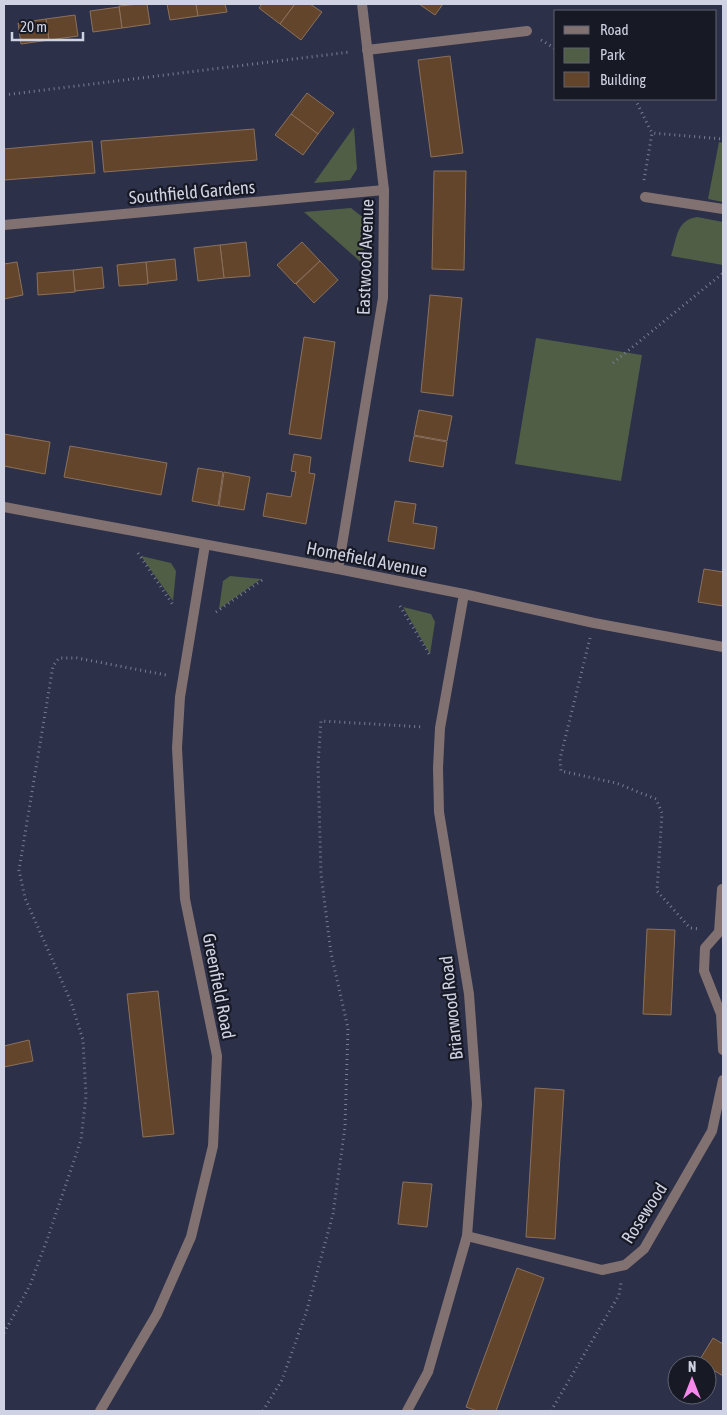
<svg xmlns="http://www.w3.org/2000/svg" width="727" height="1415" viewBox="0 0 727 1415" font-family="'Asap Condensed',sans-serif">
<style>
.green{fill:#505e45}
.building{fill:#63452b;stroke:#8b715b}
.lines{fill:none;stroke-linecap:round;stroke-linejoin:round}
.path{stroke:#7a7e92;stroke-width:3;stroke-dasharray:1 4;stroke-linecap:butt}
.street{stroke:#817171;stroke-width:10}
.labels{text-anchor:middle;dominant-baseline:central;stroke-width:4.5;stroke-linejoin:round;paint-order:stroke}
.street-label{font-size:18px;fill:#ced2e2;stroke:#171924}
</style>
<rect width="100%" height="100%" fill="#2c3049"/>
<g class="green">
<path d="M354,127L357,169L350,180L314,183Z"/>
<path d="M719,142L723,143V202L708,199Z"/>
<path d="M351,208L365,219L363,264L304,212Z"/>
<path d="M697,217L723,222V265L671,256C677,239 676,220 697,217Z"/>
<path d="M536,338L642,355L621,481L515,464Z"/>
<path d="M141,556L171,563L176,571L173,601Z"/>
<path d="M230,576L261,579L219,609L223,581Z"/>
<path d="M403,607L431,614L435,622L430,654Z"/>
</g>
<g class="building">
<path d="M140,4H147L150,24L122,28L119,6Z"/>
<path d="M167,4H196L198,16L170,20Z"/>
<path d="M196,4H225L227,12L198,16Z"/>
<path d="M262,4H295L280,24L259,8Z"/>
<path d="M295,4H310L322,12L301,40L280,24Z"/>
<path d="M419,4H443L435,15Z"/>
<path d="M119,7L122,28L93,32L90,11Z"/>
<path d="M75,15L78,36L49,40L46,19Z"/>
<path d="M46,19L49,40L21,44L18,23Z"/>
<path d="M450,56L463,153L431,157L418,60Z"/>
<path d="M307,93L334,113L318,134L291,114Z"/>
<path d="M291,114L318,134L303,155L275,135Z"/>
<path d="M254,129L257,160L104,172L101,141Z"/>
<path d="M92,141L95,173L4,180V149Z"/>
<path d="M434,171H466L464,270L432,269Z"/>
<path d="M246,242L250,276L224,278L220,245Z"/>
<path d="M302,242L320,261L295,284L277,265Z"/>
<path d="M220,245L224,278L198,281L194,248Z"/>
<path d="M175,259L177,280L148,283L146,262Z"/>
<path d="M320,261L338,280L314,303L296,284Z"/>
<path d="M17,262L23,295L4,299V264Z"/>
<path d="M146,262L148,284L119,286L117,265Z"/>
<path d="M102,267L104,288L75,291L73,270Z"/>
<path d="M73,270L75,292L38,295L37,273Z"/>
<path d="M430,295L462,298L453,396L421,392Z"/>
<path d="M304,337L335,342L321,439L289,434Z"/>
<path d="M419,410L452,416L447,441L414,435Z"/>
<path d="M4,434L50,442L45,474L4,466Z"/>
<path d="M414,436L447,442L443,467L409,461Z"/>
<path d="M70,446L167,463L161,495L64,477Z"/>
<path d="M294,454L311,457L309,473L315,474L306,524L263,516L267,493L291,497L296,472L291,471Z"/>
<path d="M198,468L223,472L218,506L192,501Z"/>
<path d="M224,472L250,477L244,510L219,506Z"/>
<path d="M395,501L416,504L413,523L437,527L434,549L388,541Z"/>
<path d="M704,569L723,572V606L698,602Z"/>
<path d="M647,929L675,930L671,1015L643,1014Z"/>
<path d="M158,991L174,1134L143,1137L127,994Z"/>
<path d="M29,1040L33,1061L4,1067V1046Z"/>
<path d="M535,1088L564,1090L555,1239L526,1237Z"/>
<path d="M403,1182L432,1184L427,1227L398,1224Z"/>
<path d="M517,1268L544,1278L496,1411H477L466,1407Z"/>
<path d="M713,1338L723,1344V1376L699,1361Z"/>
</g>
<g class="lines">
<g class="path">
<path d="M541,40L556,49"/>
<path d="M4,95L350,52"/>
<path d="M635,99L652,133"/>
<path d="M644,180L652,133L723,139"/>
<path d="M613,363L723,273"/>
<path d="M138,553L173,605"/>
<path d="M400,606L431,657"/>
<path d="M216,612L265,578"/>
<path d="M590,638L560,759L561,771L616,783L656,799L662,813L657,891L690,928L700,929"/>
<path d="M4,1333L30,1285L48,1237L81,1140L86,1096L83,1040L71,1002L25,898L19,870L53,666L59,658H77L166,675"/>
<path d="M263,1411L282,1380L306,1313L333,1214L345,1127L348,1028L331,953L321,874L318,765L321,721L424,727"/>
<path d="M551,1411L619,1295L621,1283"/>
</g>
<g class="street">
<path d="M367,50L527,31"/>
<path d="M645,197L723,209"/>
<path d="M4,225L384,190"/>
<path d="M4,507L338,569L464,594L594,623L723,647"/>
<path d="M338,569L383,298L384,190L362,4"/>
<path d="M722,889L719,932L705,948L704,971L721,1014L723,1050"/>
<path d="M467,1236L602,1270L625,1265L644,1249L712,1131L723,1080"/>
<path d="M100,1411L157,1314L191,1237L213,1146L217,1056L185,899L177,748L180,697L205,545"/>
<path d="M407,1411L428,1372L467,1236L477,1104L469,994L439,812L438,768L440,728L464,594"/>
</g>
</g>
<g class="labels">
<g class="street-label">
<text transform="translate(192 192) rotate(-5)">Southfield Gardens</text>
<text transform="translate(365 257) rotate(-88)">Eastwood Avenue</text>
<text transform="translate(367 559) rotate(11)">Homefield Avenue</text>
<text transform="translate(219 986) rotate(79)">Greenfield Road</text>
<text transform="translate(451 1008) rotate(-96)">Briarwood Road</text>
<text transform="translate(644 1213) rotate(-57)">Rosewood</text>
</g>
</g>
<rect width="727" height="1415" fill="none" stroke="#ced2e2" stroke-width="10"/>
<rect x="554" y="10" width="162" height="90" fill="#171924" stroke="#606370"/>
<rect x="564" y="26" width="25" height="8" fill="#817171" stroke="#606370"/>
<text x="600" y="35" font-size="15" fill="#ced2e2">Road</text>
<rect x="564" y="48" width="25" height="15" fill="#505e45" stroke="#606370"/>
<text x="600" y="60" font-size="15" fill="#ced2e2">Park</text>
<rect x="564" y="72" width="25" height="15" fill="#63452b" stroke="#606370"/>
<text x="600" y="85" font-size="15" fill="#ced2e2">Building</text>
<g transform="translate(692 1380)"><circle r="24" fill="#171924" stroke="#606370"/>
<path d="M0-4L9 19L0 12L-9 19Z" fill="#f788ec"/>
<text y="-8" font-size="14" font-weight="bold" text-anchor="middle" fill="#ced2e2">N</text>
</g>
<path d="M12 32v8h71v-8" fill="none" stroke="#ced2e2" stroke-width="2.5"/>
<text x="20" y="32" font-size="15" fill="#ced2e2" stroke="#171924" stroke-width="4" paint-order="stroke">20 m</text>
</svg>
